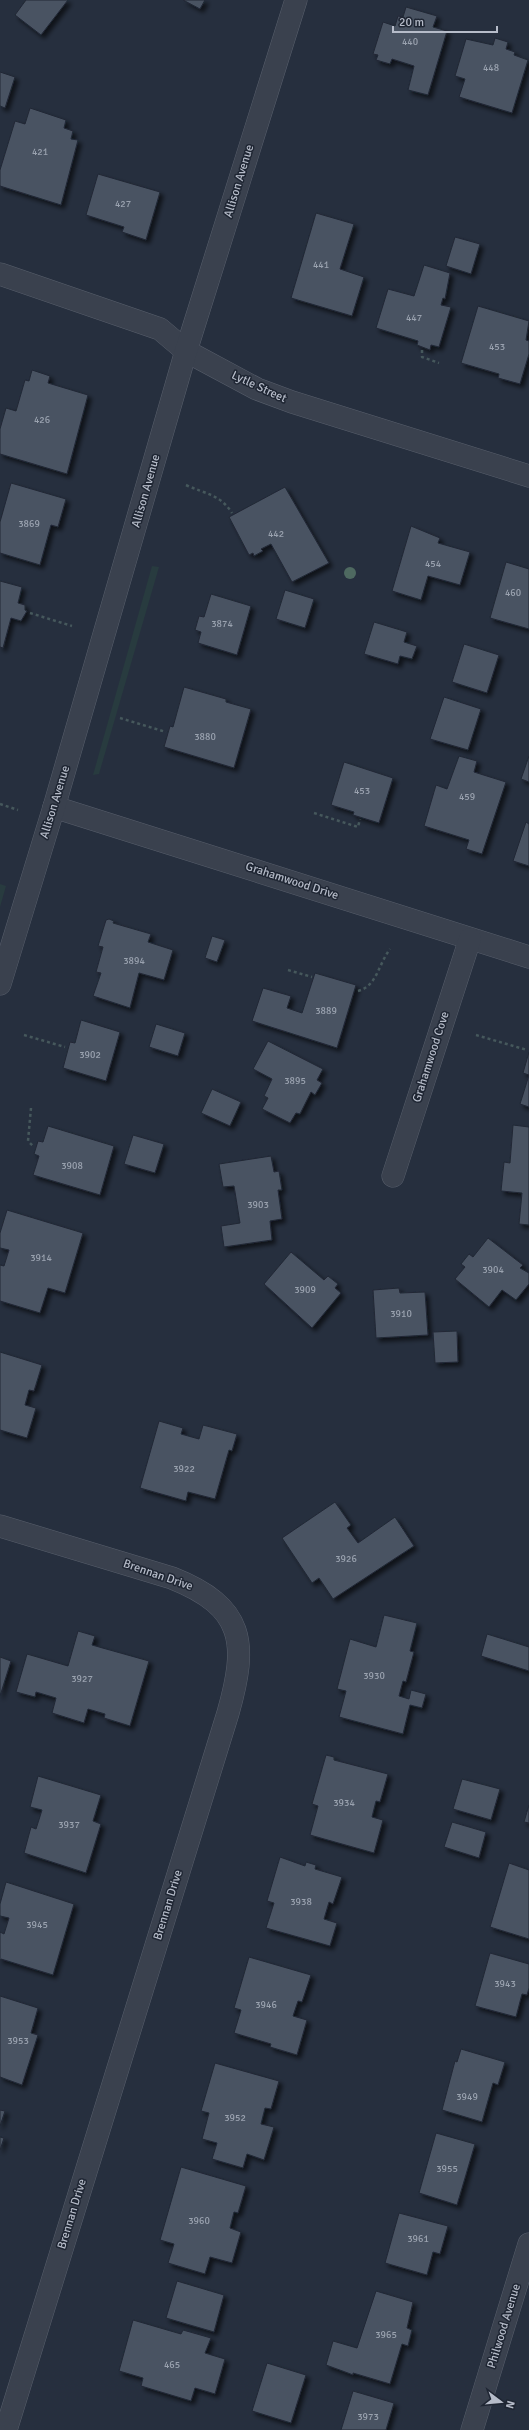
<svg xmlns="http://www.w3.org/2000/svg" width="529" height="2430" viewBox="0 0 529 2430" font-family="Signika,sans-serif">
<style>
.green{fill:#283b3f}
.building{fill:#485262;stroke:#212835;filter:url(#shadow)}
.lines{fill:none;stroke-linecap:round;stroke-linejoin:round}
.street-casing{stroke:#585f6c;stroke-width:23}
.path{stroke:#46585c;stroke-width:2.5;stroke-dasharray:3 3;stroke-linecap:butt}
.street{stroke:#3a414e;stroke-width:22}
.tree{fill:#4e6960}
.labels{text-anchor:middle;dominant-baseline:central;stroke-width:3;stroke-linejoin:round;paint-order:stroke}
.number-label{font-size:10px;fill:#9aa2af}
.street-label{font-size:12px;fill:#b6bcc9;stroke:#1f2633}
</style>
<defs>
<filter id="shadow"><feDropShadow dx="3.5" dy="3.5" stdDeviation="2" flood-color="#0009"/></filter>
</defs>
<rect width="100%" height="100%" fill="#262f3e"/>
<g class="green">
<path d="M152,566L159,567L99,774L93,775Z"/>
<path d="M0,884L6,886L0,907Z"/>
</g>
<g class="building">
<path d="M26,0H68L41,35L15,15Z"/>
<path d="M183,0H205L200,9Z"/>
<path d="M406,7L437,16L433,27L447,31L428,95L408,90L414,66L392,59L390,64L376,60L378,55L373,54L383,22L395,26L398,16L403,17Z"/>
<path d="M495,38L508,42L506,49L515,52L514,55L528,60L512,113L459,97L465,79L455,76L466,39L493,45Z"/>
<path d="M0,72L15,77L5,108L0,106Z"/>
<path d="M30,108L66,120L64,128L73,131L71,139L78,140L61,205L0,186V170L15,121L25,124Z"/>
<path d="M98,174L160,192L146,240L122,232L124,227L86,215Z"/>
<path d="M316,213L354,224L340,269L364,277L352,316L291,298Z"/>
<path d="M455,237L480,244L471,274L446,266Z"/>
<path d="M424,265L450,273L445,299L443,298L441,305L451,307L439,347L431,345L430,350L417,345L418,341L376,328L388,289L414,296Z"/>
<path d="M478,306L529,321L526,340L529,341V354L520,384L498,378L499,374L461,363Z"/>
<path d="M32,370L50,376L48,383L88,395L67,474L0,454V429L6,408L16,411L25,380L29,381Z"/>
<path d="M11,483L66,499L58,527L51,525L40,565L0,553V522Z"/>
<path d="M285,487L329,563L292,582L271,544L261,549L263,551L254,556L253,553L249,555L229,517Z"/>
<path d="M411,526L440,538L438,543L470,552L460,585L428,576L421,600L392,591Z"/>
<path d="M506,562L529,569V629L490,618Z"/>
<path d="M0,581L22,587L18,603L25,605V610L27,611L21,621L11,618L3,648L0,647Z"/>
<path d="M285,590L314,599L305,628L276,619Z"/>
<path d="M211,594L251,606L237,655L198,643L201,632L195,630L199,616L204,617Z"/>
<path d="M374,622L407,632L404,642L417,646L412,659L400,656L398,664L364,654Z"/>
<path d="M464,644L499,655L487,693L452,682Z"/>
<path d="M184,687L226,699V702L251,709L234,768L164,747L170,726L173,727Z"/>
<path d="M444,697L481,709L468,750L430,739Z"/>
<path d="M459,756L477,761L474,772L506,782L482,854L466,849L469,840L424,826L436,785L447,789Z"/>
<path d="M529,756V782L521,779Z"/>
<path d="M344,762L393,778L379,823L353,815L354,812L331,805Z"/>
<path d="M526,822L529,824V866L513,861Z"/>
<path d="M109,919L114,921L113,923L151,934L148,942L173,950L164,980L139,973L130,1008L93,996L101,973L96,972L103,947L98,946L106,920Z"/>
<path d="M212,936L225,940L217,962L205,958Z"/>
<path d="M315,973L356,985L337,1048L252,1021L263,988L291,996L287,1008L302,1013Z"/>
<path d="M81,1020L120,1032L106,1081L63,1068L70,1042L75,1043Z"/>
<path d="M156,1024L185,1033L178,1056L149,1047Z"/>
<path d="M268,1041L323,1069L317,1080L322,1083L315,1095L311,1092L300,1114L296,1113L290,1123L262,1109L268,1098L264,1096L272,1079L253,1069Z"/>
<path d="M529,1052V1107L520,1104L529,1075L523,1073Z"/>
<path d="M212,1089L241,1102L230,1126L201,1113Z"/>
<path d="M513,1125L529,1127V1225L519,1224L522,1193L501,1191L504,1162L510,1163Z"/>
<path d="M48,1126L114,1146L100,1195L33,1175L39,1156L34,1154L38,1141L43,1142Z"/>
<path d="M133,1135L164,1144L155,1173L124,1164Z"/>
<path d="M271,1156L274,1172L279,1171L282,1190H278L282,1219L270,1221L272,1240L224,1247L221,1226L240,1223L234,1186L223,1187L219,1164Z"/>
<path d="M7,1210L83,1233L65,1293L48,1288L40,1313L0,1301V1265L4,1266L9,1250L0,1248V1233Z"/>
<path d="M488,1238L523,1265L520,1268L529,1273V1284L516,1300L502,1290L489,1307L455,1279L465,1267L461,1264L469,1254L473,1257Z"/>
<path d="M291,1252L324,1280L328,1276L338,1284L335,1288L341,1293L312,1328L264,1284Z"/>
<path d="M399,1288L400,1293L425,1292L428,1335L376,1338L373,1290Z"/>
<path d="M457,1331L458,1362L435,1363L433,1332Z"/>
<path d="M0,1352L42,1365L34,1391L29,1390L25,1405L36,1408L27,1438L0,1430Z"/>
<path d="M159,1421L183,1428L181,1434L199,1439L203,1425L237,1434L232,1451L229,1450L215,1499L188,1492L186,1501L140,1488Z"/>
<path d="M335,1502L351,1525L347,1528L358,1543L395,1517L414,1546L333,1599L319,1578L312,1583L282,1538Z"/>
<path d="M384,1615L417,1623L410,1651L414,1652L406,1682L403,1681L399,1696L409,1699L411,1690L426,1694L422,1708L410,1705L403,1734L339,1717L346,1691L337,1689L350,1639L376,1647Z"/>
<path d="M78,1631L95,1636L92,1645L149,1661L130,1726L104,1718L105,1714L88,1709L84,1723L52,1713L56,1698L36,1692L35,1697L16,1692L27,1654L68,1666Z"/>
<path d="M487,1634L529,1647V1671L481,1656Z"/>
<path d="M0,1657L11,1661L0,1696Z"/>
<path d="M326,1755L334,1757V1760L388,1774L380,1802L376,1801L372,1817L383,1820L374,1853L310,1835L318,1806L312,1804Z"/>
<path d="M38,1776L101,1795L93,1821L101,1824L86,1873L24,1853L31,1827L36,1829L42,1810L30,1807Z"/>
<path d="M462,1779L500,1789L491,1820L453,1809Z"/>
<path d="M529,1805V1823L524,1822Z"/>
<path d="M452,1822L486,1832L479,1858L444,1847Z"/>
<path d="M280,1857L305,1866L306,1862L316,1865L315,1869L342,1877L333,1904L329,1902L324,1919L337,1923L330,1946L266,1928L274,1903L267,1901Z"/>
<path d="M509,1863L529,1870V1939L490,1927Z"/>
<path d="M6,1882L74,1904L53,1975L1,1959L0,1961V1932L4,1934L9,1918L0,1916V1904Z"/>
<path d="M490,1953L529,1964V1988L527,1995L522,1994L516,2017L475,2006Z"/>
<path d="M249,1957L311,1975L302,2002L298,2001L293,2016L307,2020L297,2055L270,2047L271,2044L234,2033L241,2010L234,2008Z"/>
<path d="M0,1996L38,2008L31,2033L38,2035L22,2085L0,2077Z"/>
<path d="M461,2049L505,2062L498,2085L493,2083L482,2122L442,2110L455,2061L457,2062Z"/>
<path d="M215,2063L279,2081L271,2109L265,2108L261,2124L274,2127L264,2160L247,2154L243,2168L212,2159L217,2143L202,2139L209,2113L201,2111Z"/>
<path d="M0,2110L5,2111L0,2126Z"/>
<path d="M436,2133L475,2144L457,2205L419,2193Z"/>
<path d="M0,2137L4,2138L0,2150Z"/>
<path d="M181,2167L246,2186L238,2213L234,2212L230,2228L241,2232L232,2263L210,2257L205,2274L168,2263L174,2244L160,2240Z"/>
<path d="M399,2213L448,2226L440,2254L433,2252L427,2275L385,2263Z"/>
<path d="M177,2281L224,2295L214,2332L166,2318Z"/>
<path d="M376,2291L413,2302L407,2328L412,2330L408,2346L402,2344L390,2384L353,2373V2375L348,2373L326,2365L333,2341L357,2348Z"/>
<path d="M133,2320L181,2334L183,2330L211,2338L205,2353L225,2359L215,2394L195,2388L191,2401L141,2386L143,2378L119,2371Z"/>
<path d="M267,2363L306,2375L291,2423L252,2411Z"/>
<path d="M353,2391L394,2403L386,2430H341Z"/>
</g>
<g class="lines">
<g class="street-casing">
<g id="street">
<path d="M0,274L160,329L186,351L257,389L292,402L529,476"/>
<path d="M54,807L529,957"/>
<path d="M0,984L54,807L186,351L296,0"/>
<path d="M393,1176L470,939"/>
<path d="M0,1526L172,1578C245,1607 248,1643 228,1713L6,2430"/>
<path d="M472,2430L529,2244"/>
</g>
</g>
<g class="path">
<path d="M422,350V357L439,363"/>
<path d="M186,485C205,494 220,494 232,513"/>
<path d="M30,613L72,626"/>
<path d="M120,718L166,732"/>
<path d="M0,804L18,810"/>
<path d="M314,813L358,827L360,819"/>
<path d="M288,970L312,977"/>
<path d="M358,991C377,986 378,965 390,949"/>
<path d="M24,1035L65,1047"/>
<path d="M476,1035L527,1050"/>
<path d="M31,1108L28,1141L34,1147"/>
</g>
<use href="#street" class="street"/>
</g>
<circle class="tree" cx="350" cy="573" r="6"/>
<g class="labels">
<g class="number-label">
<text x="410" y="42">440</text>
<text x="491" y="68">448</text>
<text x="40" y="152">421</text>
<text x="123" y="204">427</text>
<text x="321" y="265">441</text>
<text x="414" y="318">447</text>
<text x="497" y="347">453</text>
<text x="42" y="420">426</text>
<text x="29" y="524">3869</text>
<text x="276" y="534">442</text>
<text x="433" y="564">454</text>
<text x="513" y="593">460</text>
<text x="222" y="624">3874</text>
<text x="205" y="737">3880</text>
<text x="362" y="791">453</text>
<text x="467" y="797">459</text>
<text x="134" y="961">3894</text>
<text x="326" y="1011">3889</text>
<text x="90" y="1055">3902</text>
<text x="295" y="1081">3895</text>
<text x="72" y="1166">3908</text>
<text x="258" y="1205">3903</text>
<text x="41" y="1258">3914</text>
<text x="493" y="1270">3904</text>
<text x="305" y="1290">3909</text>
<text x="401" y="1314">3910</text>
<text x="184" y="1469">3922</text>
<text x="346" y="1559">3926</text>
<text x="374" y="1676">3930</text>
<text x="82" y="1679">3927</text>
<text x="344" y="1803">3934</text>
<text x="69" y="1825">3937</text>
<text x="301" y="1902">3938</text>
<text x="37" y="1925">3945</text>
<text x="505" y="1984">3943</text>
<text x="266" y="2005">3946</text>
<text x="18" y="2041">3953</text>
<text x="467" y="2097">3949</text>
<text x="235" y="2118">3952</text>
<text x="447" y="2169">3955</text>
<text x="199" y="2221">3960</text>
<text x="418" y="2239">3961</text>
<text x="386" y="2335">3965</text>
<text x="172" y="2365">465</text>
<text x="368" y="2417">3973</text>
</g>
<g class="street-label">
<text transform="translate(239 181) rotate(-73)">Allison Avenue</text>
<text transform="translate(259 387) rotate(25)">Lytle Street</text>
<text transform="translate(146 491) rotate(-74)">Allison Avenue</text>
<text transform="translate(55 802) rotate(-73)">Allison Avenue</text>
<text transform="translate(292 881) rotate(18)">Grahamwood Drive</text>
<text transform="translate(431 1057) rotate(-72)">Grahamwood Cove</text>
<text transform="translate(158 1575) rotate(19)">Brennan Drive</text>
<text transform="translate(168 1905) rotate(-73)">Brennan Drive</text>
<text transform="translate(72 2214) rotate(-73)">Brennan Drive</text>
<text transform="translate(504 2326) rotate(-73)">Philwood Avenue</text>
</g>
</g>
<g transform="translate(501 2402) rotate(106)" stroke="#1f2633" stroke-width="3" paint-order="stroke">
<path d="M0-3L7 15L0 10L-7 15Z" fill="#b6bcc9"/>
<text y="-6" font-size="11" font-weight="bold" text-anchor="middle" fill="#b6bcc9">N</text>
</g>
<path d="M393 26v6h104v-6" fill="none" stroke="#b6bcc9" stroke-width="2"/>
<text x="399" y="26" font-size="12" fill="#b6bcc9" stroke="#1f2633" stroke-width="3" paint-order="stroke">20 m</text>
</svg>
